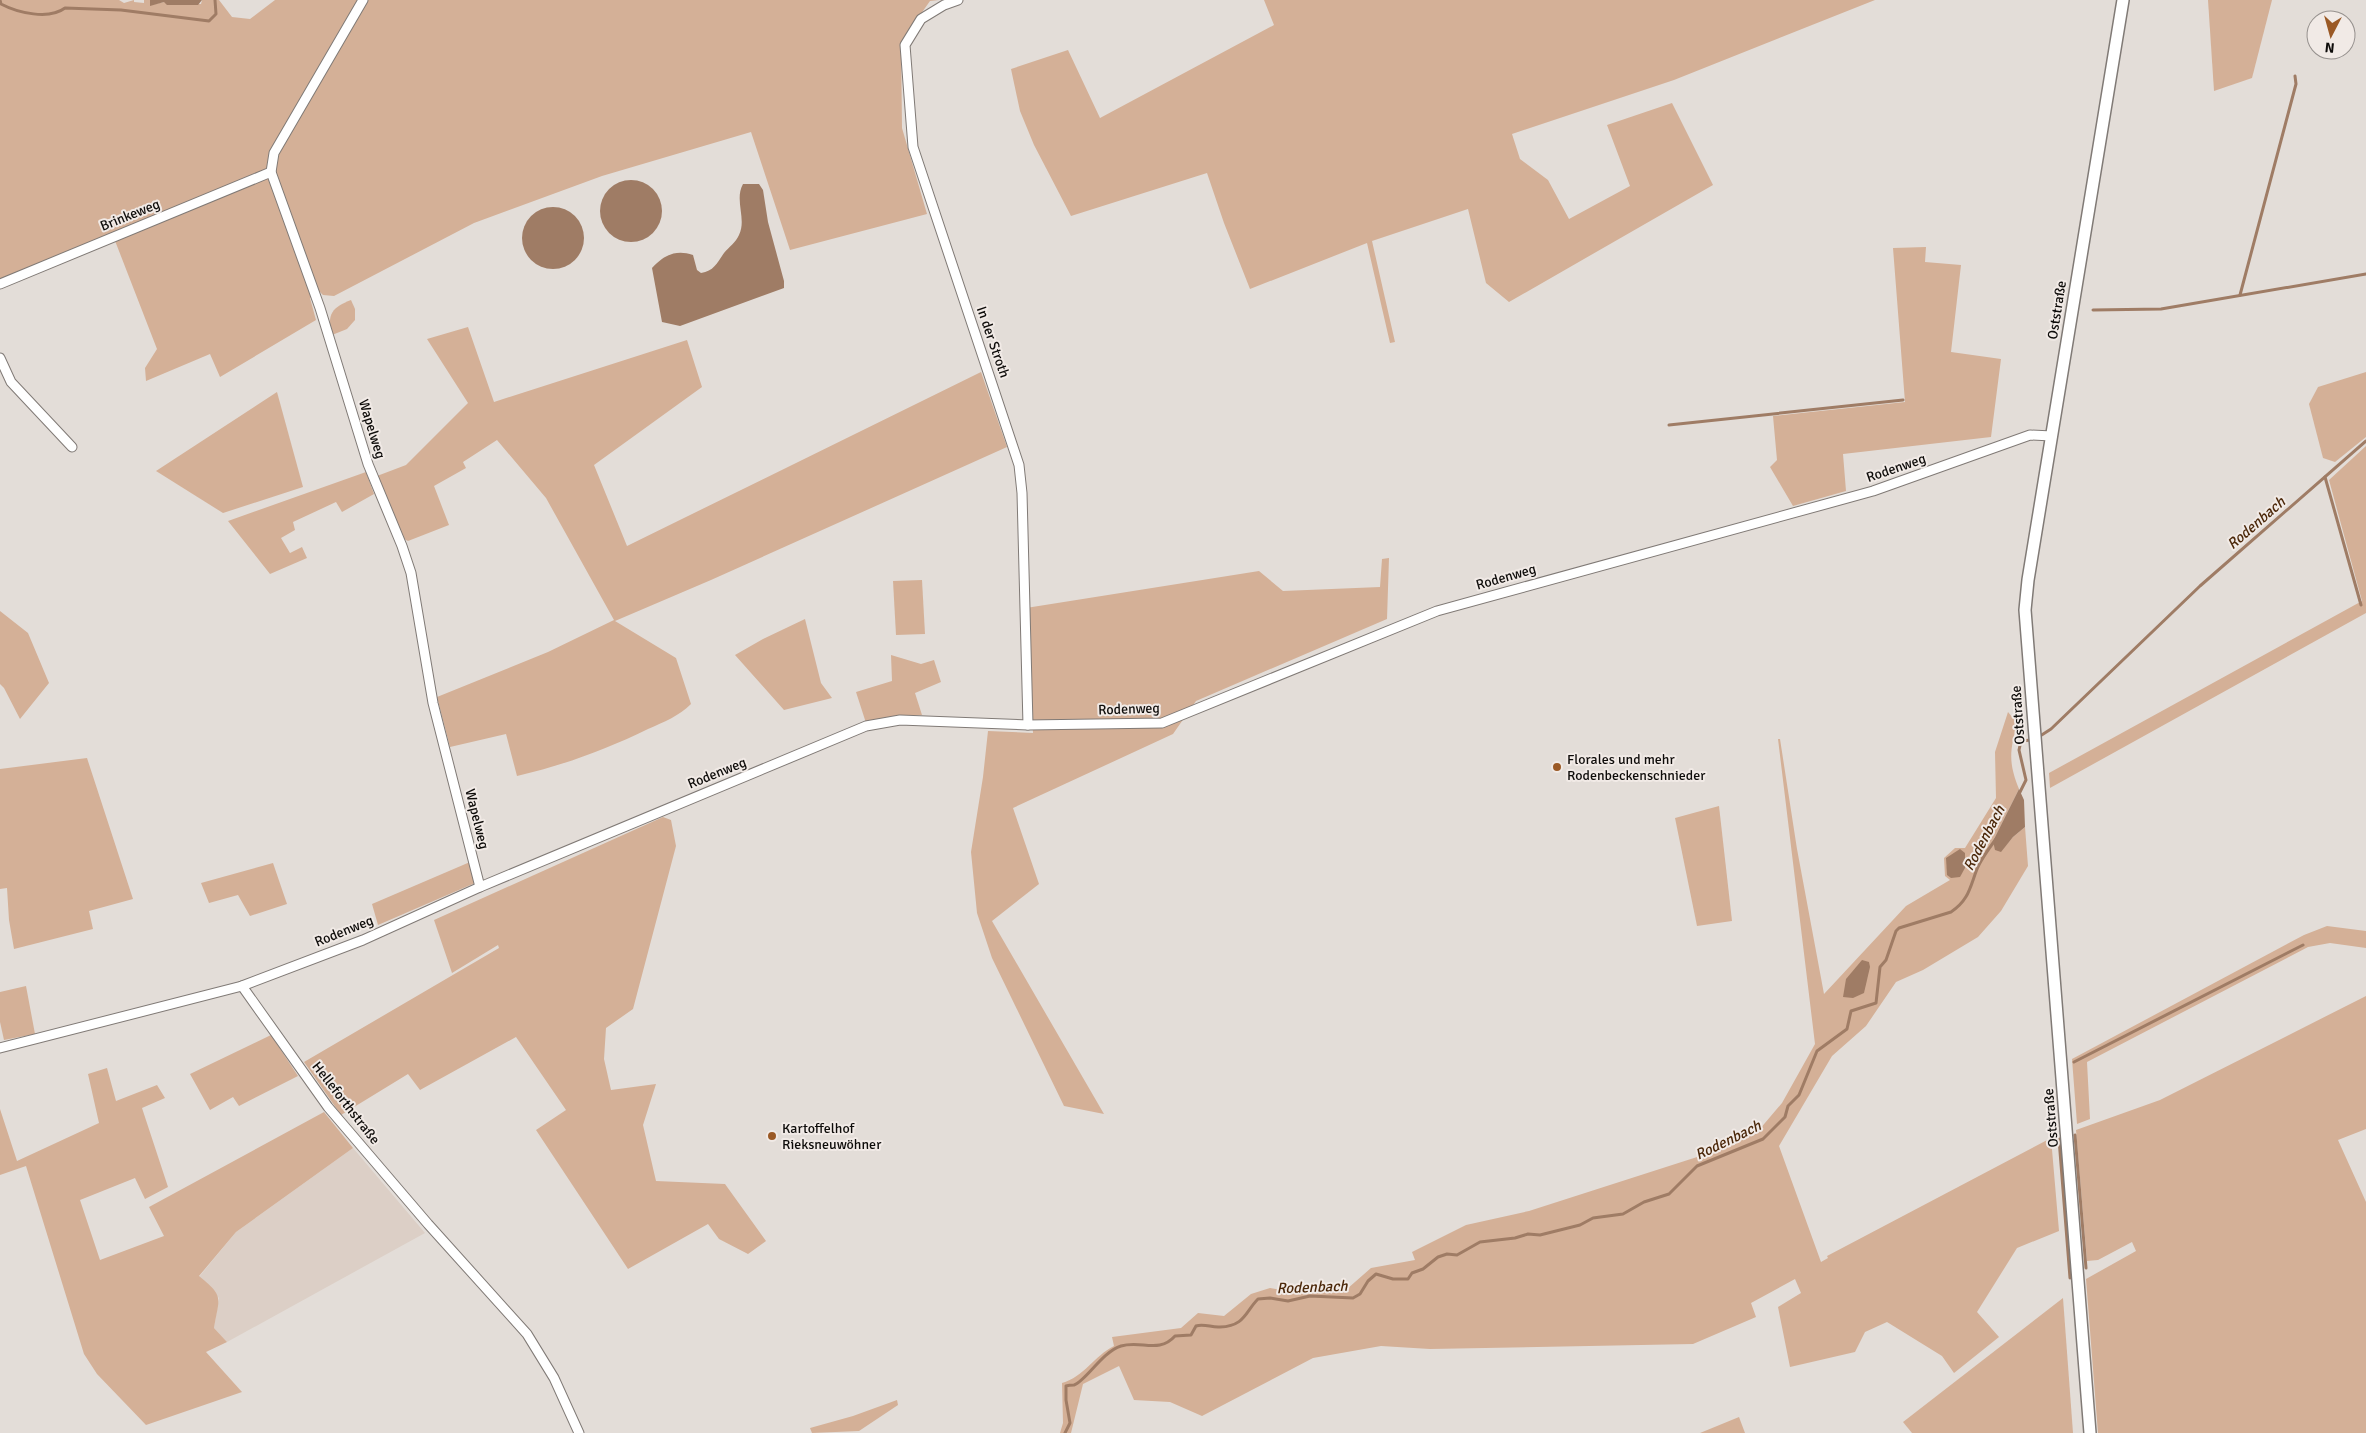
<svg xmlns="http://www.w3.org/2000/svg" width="2366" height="1433" viewBox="0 0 2366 1433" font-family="Signika,sans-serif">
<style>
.built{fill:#dccfc6}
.green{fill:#d4b097}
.water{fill:#9f7c65}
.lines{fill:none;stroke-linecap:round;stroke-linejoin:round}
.stream{stroke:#9f7c65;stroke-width:3}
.minor-casing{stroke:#807a76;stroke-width:11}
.secondary-casing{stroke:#807a76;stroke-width:14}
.minor{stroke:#fff;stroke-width:9}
.secondary{stroke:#fff;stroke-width:11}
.poi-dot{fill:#9a5925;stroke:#f1eae6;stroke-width:2}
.labels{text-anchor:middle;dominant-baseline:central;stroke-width:4;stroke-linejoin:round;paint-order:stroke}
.street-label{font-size:14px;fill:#0e0c0a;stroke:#f1eae6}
.poi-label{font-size:14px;fill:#0e0c0a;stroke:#f1eae6;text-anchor:start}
.water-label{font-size:15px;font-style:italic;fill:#4b2709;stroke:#f1eae6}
</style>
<rect width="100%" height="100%" fill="#e3ddd8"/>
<path class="built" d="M353,1148L425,1233L227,1342L214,1328L219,1298L199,1277L236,1232Z"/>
<g class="green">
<path d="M0,0H119L124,3L134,0V2L144,3V0H150V5L164,2L201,4L202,0H219L232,17L250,19L275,0H939L930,1L901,42L902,128L927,214L790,250L751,132L602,176L474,223L334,296L323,295L320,292L310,298L316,320L220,377L210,354L146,381L145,368L157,349L112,233L0,279Z"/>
<path d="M1264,0H1875L1674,80L1512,134L1520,159L1548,180L1569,219L1630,186L1607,125L1672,103L1713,185L1509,302L1486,283L1468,209L1372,241L1395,342L1390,343L1367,243L1250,289L1224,223L1207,173L1071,216L1034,145L1020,111L1011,69L1068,50L1100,118L1274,25Z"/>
<path d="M2208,0H2272L2252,78L2214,91Z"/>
<path d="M1926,247L1925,262L1961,265L1951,352L2001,359L1991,437L1843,454L1846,491L1793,506L1770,467L1777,460L1773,416L1905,402L1893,248Z"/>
<path d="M351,300L355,309V320L347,329L332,335C326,314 333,307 351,300Z"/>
<path d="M468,327L494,402L687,340L702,387L594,465L627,546L981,372L1007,447L711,580L615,621L676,658L691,704C679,716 664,722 648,729C605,750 564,765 517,776L506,734L450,747L437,697L548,652L614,620L546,498L497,440L463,462L466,468L434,486L449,525L408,541L402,538L377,476L406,465L468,403L427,339Z"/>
<path d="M2366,372V437L2335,462L2323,458L2309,404L2318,387Z"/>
<path d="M277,392L303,487L223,513L156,471Z"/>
<path d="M2366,446V613L2050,788L2049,773L2362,601L2329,480Z"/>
<path d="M366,472L374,494L342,512L336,502L293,522L295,530L281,538L290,553L302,547L307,558L270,574L228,521Z"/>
<path d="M1389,558L1387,619L1196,701L1173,734L1013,808L1039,884L992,921L1104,1114L1064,1106L992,958L977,913L971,852L983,777L988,731L1033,733L1026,608L1259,571L1283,591L1380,587L1382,559Z"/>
<path d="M922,580L925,634L896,635L893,581Z"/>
<path d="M0,611L28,633L49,683L20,719L4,688L0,684Z"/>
<path d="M805,619L821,683L832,698L784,710L735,655L763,639Z"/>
<path d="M891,655L921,664L934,660L941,682L915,693L922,715L897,716L866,723L856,692L892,681Z"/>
<path d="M2008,712L2017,723C2010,751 2008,762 2019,789L1993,841L2001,851L2013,837L2025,827L2028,866L2001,911L1978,937L1923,970L1896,982L1866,1026L1832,1056L1779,1146L1821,1262L1828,1258L1827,1256L2051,1138L2059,1231L2017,1248L1977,1312L1999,1337L1954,1373L1942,1356L1887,1322L1865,1332L1855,1352L1790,1367L1778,1307L1801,1293L1795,1279L1751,1303L1756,1317L1693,1344L1430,1349L1381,1346L1313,1358L1202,1416L1170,1402L1134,1400L1119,1366L1083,1384L1071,1433H1060L1063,1423L1062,1383C1084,1377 1094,1356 1114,1346L1112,1337L1181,1328L1198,1313L1224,1316L1251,1294L1270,1288L1293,1292L1347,1289L1371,1268L1415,1260L1412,1252L1466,1225L1529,1211L1722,1149L1759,1130L1782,1103L1815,1044L1778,739H1780L1797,849L1824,994L1906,906L1950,880L1945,876L1944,858L1955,848H1965L1996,798L1995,752Z"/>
<path d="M87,758L133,899L89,911L93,929L14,949L9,920L7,888L0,889V769Z"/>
<path d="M1719,806L1732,921L1697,926L1675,818Z"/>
<path d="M663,817L671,820L676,846L633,1009L606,1028L604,1059L611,1090L656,1084L643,1125L656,1181L725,1184L766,1241L748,1254L719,1239L708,1224L628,1269L536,1130L566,1110L516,1037L420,1090L408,1074L341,1115L304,1062L499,948L498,945L452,973L434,920Z"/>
<path d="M470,862L475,883L378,925L372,904Z"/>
<path d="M273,863L287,904L250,916L238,895L209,903L201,883Z"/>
<path d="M2327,926L2366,931V948L2330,943L2308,947L2087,1062L2090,1119L2077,1124L2072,1059L2304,935Z"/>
<path d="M26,986L35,1034L4,1040L0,1022V992Z"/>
<path d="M2366,996V1129L2338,1140L2366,1202V1433H2098L2086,1279L2136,1251L2132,1242L2098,1260L2087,1261L2076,1130L2160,1100Z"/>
<path d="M271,1035L298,1076L239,1106L233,1097L210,1110L190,1074Z"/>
<path d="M107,1068L116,1101L157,1085L165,1098L142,1108L168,1187L145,1199L135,1178L80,1200L100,1260L164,1236L149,1207L324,1112L353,1148L236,1232L199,1276C225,1297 219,1297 214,1328L227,1342L206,1352L242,1392L146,1425L97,1374L84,1354L26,1166L0,1175V1109L17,1161L99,1123L88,1074Z"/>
<path d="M2063,1298L2073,1433H1912L1903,1422Z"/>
<path d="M897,1400L898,1405L859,1431L812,1433L810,1428L853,1416Z"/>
<path d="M1739,1417L1745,1433H1700Z"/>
</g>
<g class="water">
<path d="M150,0H202L198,5H167L164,2L150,6Z"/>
<circle cx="631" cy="211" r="31"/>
<path d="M743,184H759L763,190L768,222L784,281V288L680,326L662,322L652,268C664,255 676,249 693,255L697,270L701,273C714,271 717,263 724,253C729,247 736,242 739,235C747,219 734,200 743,184Z"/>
<circle cx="553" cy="238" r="31"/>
<path d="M2019,789L2024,800L2025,827L2013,837L2001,852L1995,850L1993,841Z"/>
<path d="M1960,849L1965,853V868L1960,877L1951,878L1947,875L1946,858Z"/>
<path d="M1862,960L1869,962L1870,967L1864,993L1853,998L1843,997L1846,979Z"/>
</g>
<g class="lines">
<g class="stream">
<path d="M0,0L1,4C18,13 49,20 65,8L121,10L209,21L216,14L215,0"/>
<path d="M2240,295L2296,84L2295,76"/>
<path d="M2093,310L2161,309L2366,274"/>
<path d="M1669,425L1903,400"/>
<path d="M2325,477L2361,605"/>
<path d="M2037,738L2051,729L2200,586L2366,441"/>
<path d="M2019,794L2026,780L2019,750L2021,741L2031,740"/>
<path d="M2074,1062L2303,945"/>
<path d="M2075,1135L2086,1268"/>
<path d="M2059,1139L2070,1278"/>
<path d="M1065,1433L1070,1423L1066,1400V1386C1069,1385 1071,1385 1074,1385C1086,1381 1102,1352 1121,1346C1141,1340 1159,1354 1175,1336L1191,1335L1196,1326C1204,1323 1212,1328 1220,1327C1245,1326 1245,1312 1258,1299L1270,1298L1288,1301L1310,1296L1353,1298L1360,1294L1368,1281L1376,1274L1393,1279H1408L1412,1273L1423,1269L1438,1257L1447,1254L1457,1255L1480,1242L1515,1238L1528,1234L1540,1235L1580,1225L1593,1218L1623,1214L1644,1202L1669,1194L1697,1166L1763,1139L1785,1117L1788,1106L1799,1095L1817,1051L1847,1029L1851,1011L1876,1003L1880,967L1886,960L1896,931L1899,928L1951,912C1969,900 1970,887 1977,869C1981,859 1990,847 1996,839"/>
</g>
<g class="minor-casing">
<g id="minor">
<path d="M363,0L274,153L271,172L320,308L368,464L402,546L411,573L433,703L480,887"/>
<path d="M958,0L944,5L921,19L905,45L913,147L1019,465L1022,493L1028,725"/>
<path d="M0,284L271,172"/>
<path d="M0,358L11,382L72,447"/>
<path d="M242,986L328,1107L428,1224L527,1334L554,1378L579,1433"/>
<path d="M0,1048L242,986L363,940L480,887L866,726L900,720L1028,725L1162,723L1437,611L1873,491L2030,435L2052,436"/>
</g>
</g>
<g class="secondary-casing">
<path id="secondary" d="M2090,1433L2025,610L2028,580L2123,0"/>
</g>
<use href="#minor" class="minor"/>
<use href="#secondary" class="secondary"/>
</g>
<g class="poi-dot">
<circle cx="1557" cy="767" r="5"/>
<circle cx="772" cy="1136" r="5"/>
</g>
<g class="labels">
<g class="street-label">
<text transform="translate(130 215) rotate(-22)">Brinkeweg</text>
<text transform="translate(2057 310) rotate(-81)">Oststraße</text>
<text transform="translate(993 342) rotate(71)">In der Stroth</text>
<text transform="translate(372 429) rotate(73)">Wapelweg</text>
<text transform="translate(1896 468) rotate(-19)">Rodenweg</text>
<text transform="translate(1506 577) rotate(-16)">Rodenweg</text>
<text transform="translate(1129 709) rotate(-2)">Rodenweg</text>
<text transform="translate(2018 715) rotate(-94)">Oststraße</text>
<text transform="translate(717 773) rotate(-22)">Rodenweg</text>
<text transform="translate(477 819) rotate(76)">Wapelweg</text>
<text transform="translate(344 931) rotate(-22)">Rodenweg</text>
<text transform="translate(346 1103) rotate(52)">Helleforthstraße</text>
<text transform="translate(2051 1118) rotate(-95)">Oststraße</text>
</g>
<g class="poi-label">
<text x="1567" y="759">Florales und mehr<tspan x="1567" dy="16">Rodenbeckenschnieder</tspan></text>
<text x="782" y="1128">Kartoffelhof<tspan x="782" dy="16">Rieksneuwöhner</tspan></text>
</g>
<g class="water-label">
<text transform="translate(2256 523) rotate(-41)">Rodenbach</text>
<text transform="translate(1984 838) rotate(-62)">Rodenbach</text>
<text transform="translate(1728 1140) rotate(-26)">Rodenbach</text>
<text transform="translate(1312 1287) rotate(-2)">Rodenbach</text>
</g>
</g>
<g transform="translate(2331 35) rotate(186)"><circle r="24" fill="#f1eae6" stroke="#96918e"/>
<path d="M0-4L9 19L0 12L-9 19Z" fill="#9a5925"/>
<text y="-8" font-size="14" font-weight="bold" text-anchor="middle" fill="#0e0c0a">N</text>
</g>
</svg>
